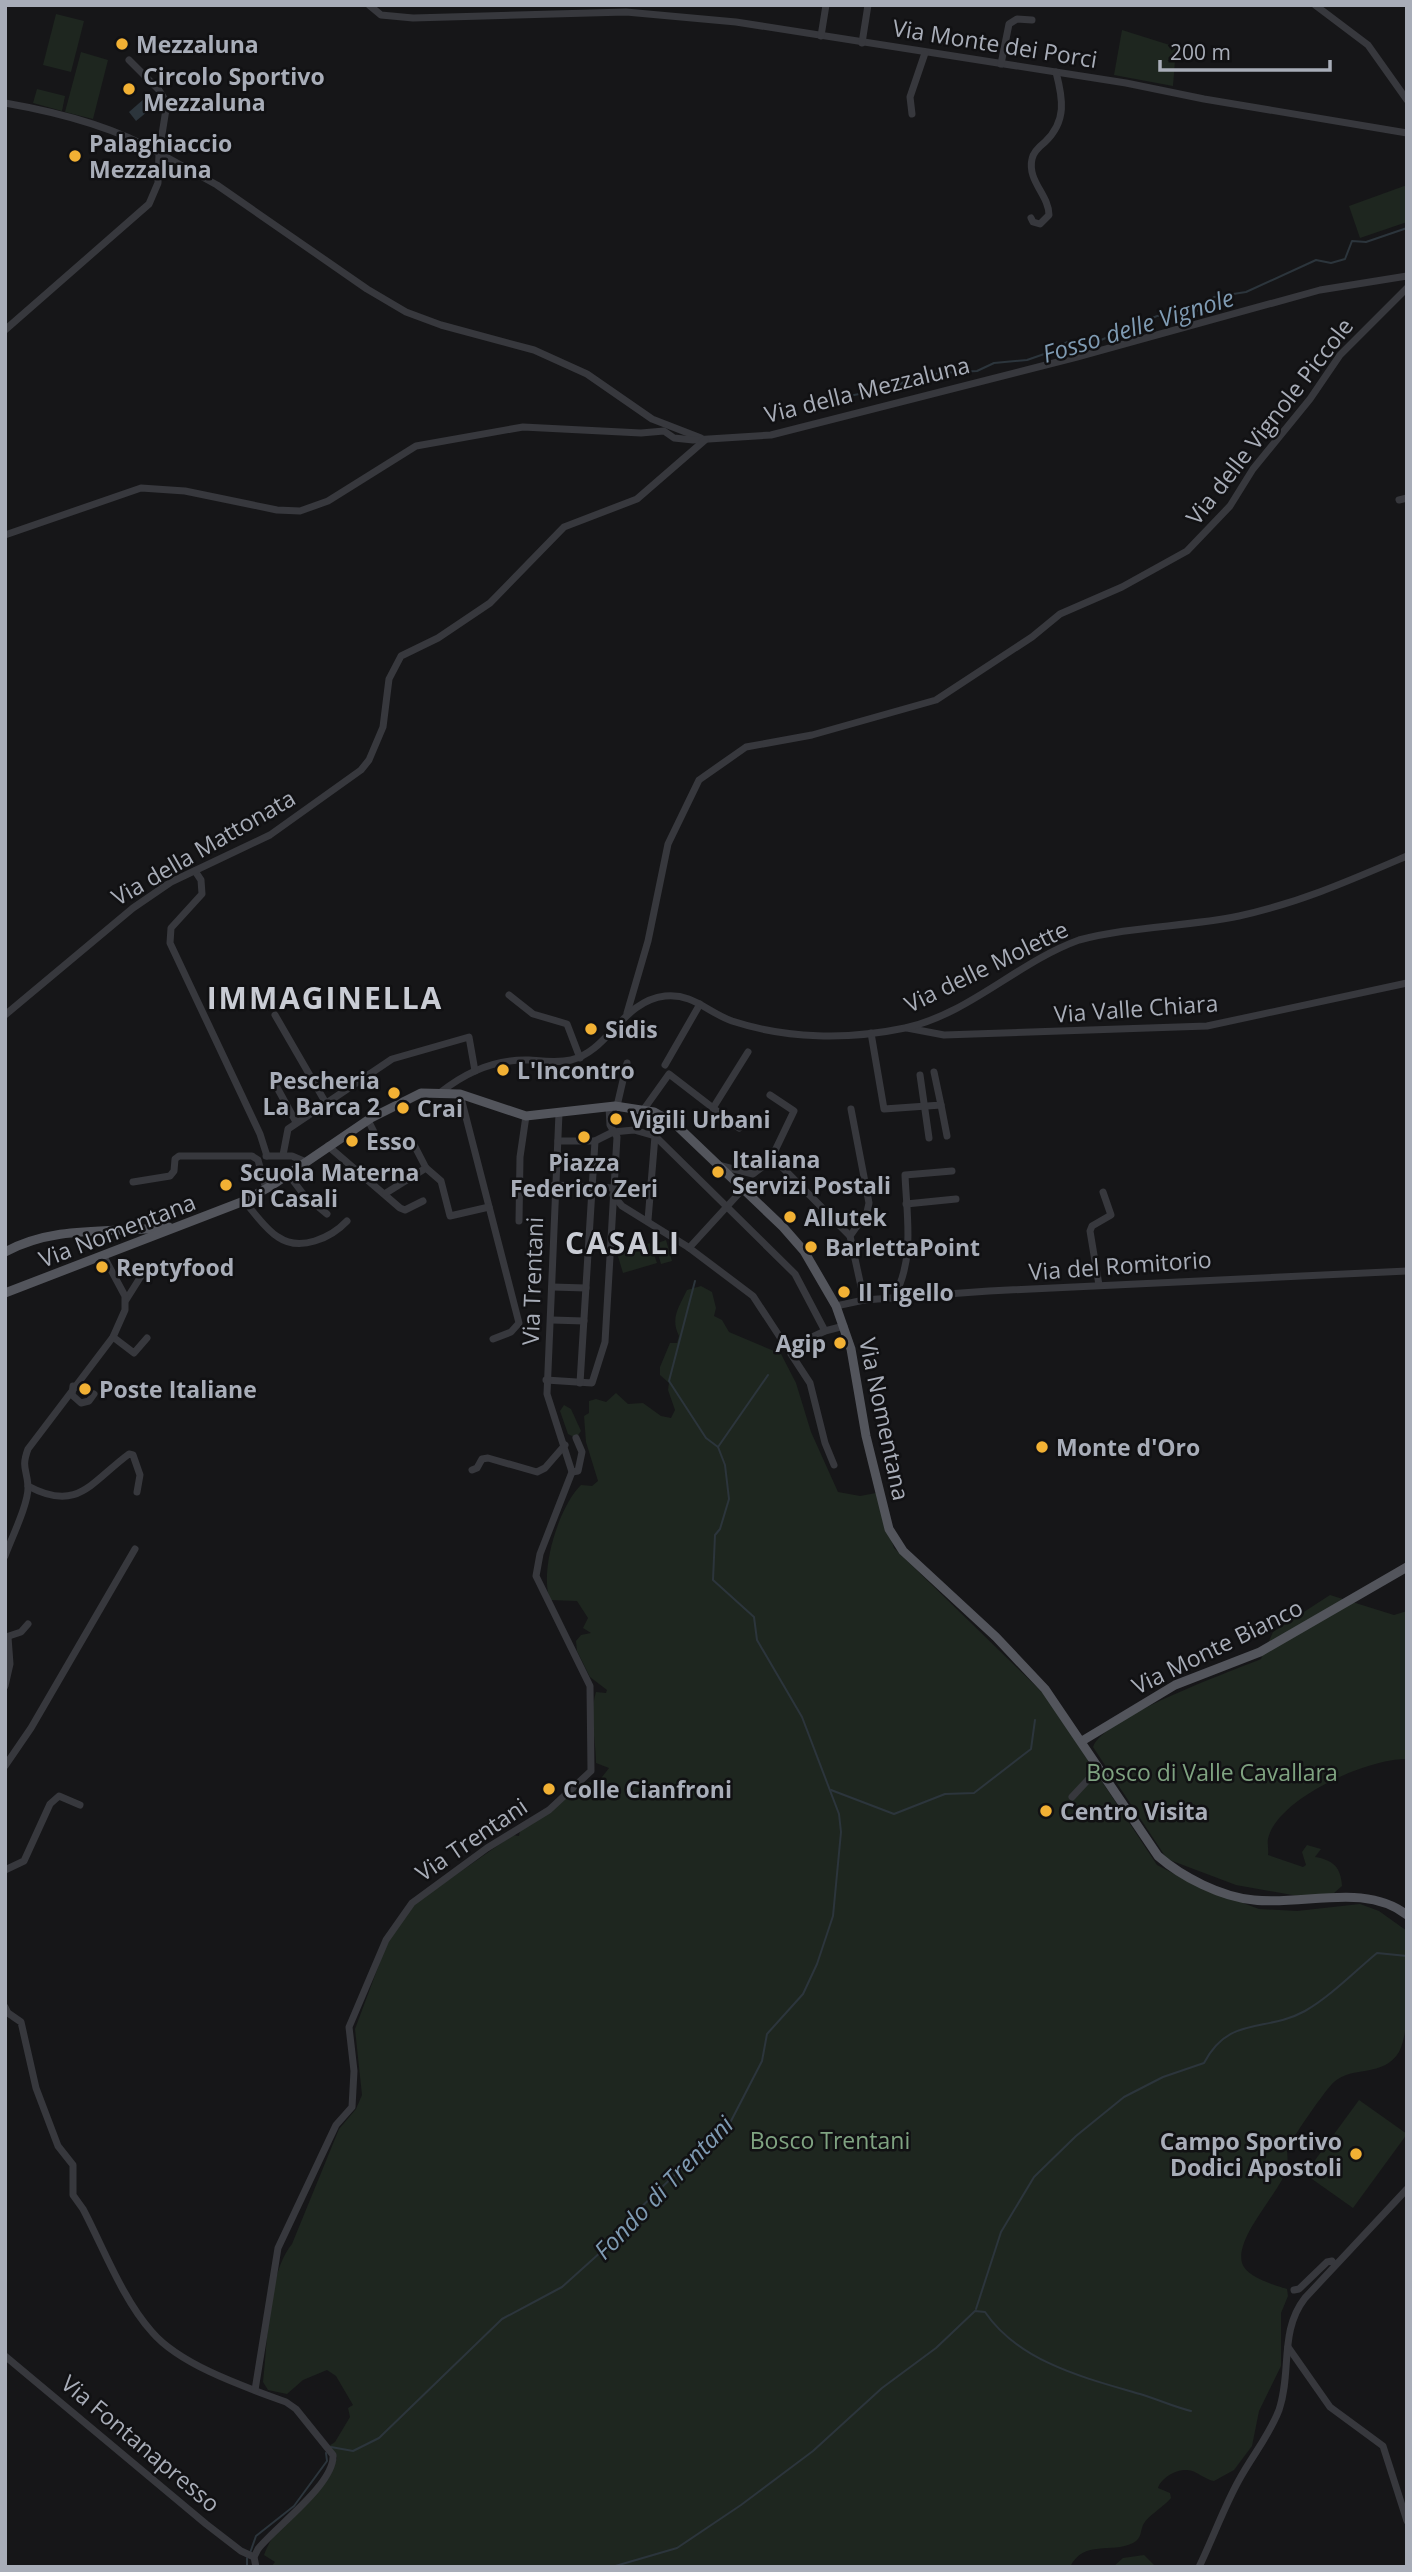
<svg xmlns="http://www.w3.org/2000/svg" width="1412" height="2572" viewBox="0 0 1412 2572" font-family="'Open Sans',sans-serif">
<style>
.green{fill:#1e261f}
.water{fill:#2c353c}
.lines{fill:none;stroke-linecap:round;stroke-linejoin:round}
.stream{stroke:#2c353c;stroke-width:2}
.minor{stroke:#37383d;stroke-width:7}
.major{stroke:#53555c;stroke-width:9}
.poi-dot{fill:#f2b134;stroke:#111113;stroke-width:2.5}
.labels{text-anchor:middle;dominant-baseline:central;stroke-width:5;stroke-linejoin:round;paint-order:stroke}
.street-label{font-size:23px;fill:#a8adb8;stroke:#111113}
.poi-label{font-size:23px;font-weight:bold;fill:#a8adb8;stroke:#111113;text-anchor:start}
.park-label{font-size:23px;fill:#7fa381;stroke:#111113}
.water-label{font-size:24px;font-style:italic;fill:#7f9bb3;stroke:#111113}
.district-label{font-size:30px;font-weight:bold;letter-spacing:2px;fill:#c9ccd4;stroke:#111113}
</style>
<rect width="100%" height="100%" fill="#161618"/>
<g class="green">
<path d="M56,14L84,21L71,72L43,65Z"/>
<path d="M1122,30L1176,47L1173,86L1114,75Z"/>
<path d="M81,52L108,60L93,119L65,112Z"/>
<path d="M37,89L65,96L62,111L33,103Z"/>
<path d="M1407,185V222L1360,238L1349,206Z"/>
<path d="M666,1240L672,1261L661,1264L655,1244Z"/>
<path d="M650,1243L657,1263L623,1273L617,1253Z"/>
<path d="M701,1286L712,1292L716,1308L714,1316L722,1320L729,1332L781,1354L796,1383L811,1432L838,1492L860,1496L876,1493L894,1548L1045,1695L1157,1865L1202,1888L1259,1909L1297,1911L1360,1904L1379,1911L1407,1931C1407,1961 1412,2027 1399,2052C1383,2078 1353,2065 1334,2082C1326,2089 1292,2138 1288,2148C1286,2155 1289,2162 1287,2169C1278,2195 1235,2237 1242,2263C1246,2277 1274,2285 1287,2289L1288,2296L1281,2313V2366L1259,2411L1252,2446L1234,2470L1214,2481C1205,2480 1196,2470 1187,2470C1176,2469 1161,2478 1158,2488L1170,2493L1171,2498C1164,2507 1148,2515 1143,2525C1140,2532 1142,2538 1133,2543C1111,2554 1084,2539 1070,2567H271L275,2562L264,2555C278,2517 317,2494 337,2458L329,2446L335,2442L350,2417L348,2408L353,2405L336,2376L327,2370L303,2380L287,2394L268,2390L263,2382C268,2343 267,2274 292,2244L339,2129L356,2109L362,2095L355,2029L386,1946L401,1919L417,1902L513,1835L519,1836L520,1831L585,1783L599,1781L609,1768L596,1763C596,1741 589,1713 596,1692L606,1693L607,1690L590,1677L577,1651L576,1641L581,1635L591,1633L583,1628L588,1618L577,1601L550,1600C539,1571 559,1506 581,1485L592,1486L598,1481L586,1442L584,1416L589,1413V1401L596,1399L606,1402L616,1393L628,1404L643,1403L661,1416L671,1418L675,1410L668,1390L669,1383L660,1375V1367L670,1343H677L679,1336C670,1318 679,1307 687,1290Z"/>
<path d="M564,1405L571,1409L581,1431L576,1438L568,1434L560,1411Z"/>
<path d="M1330,1595L1394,1615L1407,1611V1759C1369,1758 1277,1798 1268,1839C1267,1844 1269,1850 1268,1855L1303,1867L1306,1865L1302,1852L1307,1845L1321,1849L1315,1857C1333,1860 1341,1867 1342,1886L1334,1893L1309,1898L1236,1885L1167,1859L1093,1747C1104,1717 1227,1673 1261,1659L1273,1632Z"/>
<path d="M1359,2100L1407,2134L1353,2208L1305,2174Z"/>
<path d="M1144,2555L1156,2567H1113L1123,2558Z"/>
</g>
<path class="water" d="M145,98L153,107L136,121L129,112Z"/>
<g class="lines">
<g class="stream">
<path d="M854,395L891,388L909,380L939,373L977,371L994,363L1027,360L1050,352L1067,342L1101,340L1157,316L1193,312L1205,308L1214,297L1246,292L1316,260L1331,263L1345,259L1352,241L1366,242L1407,228"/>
<path d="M718,1447L768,1375"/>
<path d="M831,1790L894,1814L945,1794L974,1793L1031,1749L1035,1720"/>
<path d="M976,2309L1001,2232L1034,2177L1076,2136L1124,2097L1163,2077L1204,2063C1229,2015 1265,2033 1305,2011C1331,1996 1354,1972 1377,1953L1407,1956"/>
<path d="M331,2447L353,2451L379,2438L502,2319L562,2287L612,2242L634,2214L731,2121L762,2061L767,2034L803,1994L817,1964L833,1916L841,1832L839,1814L802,1717L757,1640L754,1617L713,1580L715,1535L720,1529L729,1499L725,1465L718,1447L706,1438L669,1381L695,1281"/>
<path d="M250,2553L256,2536L294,2506L327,2461L326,2453"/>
<path d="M247,2558V2567"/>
<path d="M612,2567L677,2548L741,2505L813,2451L882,2388L936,2348L975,2311L985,2312C1019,2362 1085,2378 1140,2394C1157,2399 1174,2407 1191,2411"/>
</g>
<g class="minor">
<path d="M369,5L381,15L413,18L626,12L736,22L1126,83L1204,99L1407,133"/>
<path d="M1315,5L1368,45L1407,100"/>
<path d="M821,36L826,5"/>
<path d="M862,43L868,5"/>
<path d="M1001,64L1009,24L1017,19L1032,20"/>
<path d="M5,103C57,112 113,126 159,153L167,103L159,90L129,60"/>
<path d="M912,114L910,97L925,53"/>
<path d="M159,153L217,185L367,289L406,312L441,325L534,350L587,374L652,419L701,438"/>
<path d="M1031,218L1033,222L1040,224L1049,215C1049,195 1027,181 1032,159C1033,152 1040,146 1045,142C1067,121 1063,99 1056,72"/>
<path d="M5,330L149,204L158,183L159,153"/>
<path d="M1399,500L1407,498"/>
<path d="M5,535L141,488L185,491L277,510L300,511L328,501L416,446L523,427L641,433L664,431L674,438L693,440L771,435L1077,357L1320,290L1407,276"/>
<path d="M195,871L201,880L202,894L171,928L170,943L260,1134L267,1156"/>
<path d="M509,995L533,1014L567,1024L580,1058"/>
<path d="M627,1013L648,941L668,844L699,780L746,747L812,735L936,700L1032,637L1060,614L1122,587L1187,551L1230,506L1253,469L1310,399L1340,355L1407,288"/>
<path d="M5,1015L133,908L171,882L270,835L361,770L369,760L383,727L389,679L401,656L438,638L490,603L564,527L637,499L705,440"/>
<path d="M275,1015L327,1105"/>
<path d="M907,1028L944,1035L1207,1026L1407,983"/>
<path d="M871,1033L884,1109L941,1105L934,1072"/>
<path d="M665,1065L700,1004"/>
<path d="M920,1075L929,1138"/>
<path d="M274,1082L296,1122"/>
<path d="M441,1092C466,1072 496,1059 529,1060C543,1061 557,1063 571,1060C609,1051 622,1001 665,996C693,993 707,1012 732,1021C787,1039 848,1040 905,1028C969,1014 1018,962 1079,940C1131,926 1186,927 1239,916C1299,903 1351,880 1407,856"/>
<path d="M460,1094L519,1323L511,1332L493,1339"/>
<path d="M941,1105L947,1136"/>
<path d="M617,1106L627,1063"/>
<path d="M713,1108L748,1052"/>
<path d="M644,1109L669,1074L739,1128"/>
<path d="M368,1120L380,1144L411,1139L426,1168"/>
<path d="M558,1141H595L613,1132L634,1130L655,1136L795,1274L825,1331"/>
<path d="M328,1146L400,1208L405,1210L423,1201"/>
<path d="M283,1155L288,1129L392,1059L469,1037L475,1071"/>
<path d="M266,1156H292L306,1162"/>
<path d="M770,1161H776L850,1236L864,1300"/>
<path d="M718,1165L753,1174L770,1161L794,1111L770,1095"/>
<path d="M288,1174L304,1195L327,1214"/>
<path d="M133,1182L170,1176L174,1171L175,1159L179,1156H252L258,1160L266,1189"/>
<path d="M554,1185L614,1188"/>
<path d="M386,1193L426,1168L441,1181L450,1216L489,1207"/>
<path d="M613,1195L622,1206L688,1247L753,1296L810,1383L825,1443L834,1465"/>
<path d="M244,1201C254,1212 265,1229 278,1237C300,1252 331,1238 347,1221"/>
<path d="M906,1204L956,1199"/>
<path d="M648,1220L655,1136"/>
<path d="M519,1221L520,1157L526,1116"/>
<path d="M850,1236L867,1212L869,1203L851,1109"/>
<path d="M689,1248L743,1189"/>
<path d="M1099,1285L1090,1231L1092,1226L1111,1215L1103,1192"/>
<path d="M552,1287L586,1288"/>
<path d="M893,1299C915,1260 907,1219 905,1175L952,1171"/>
<path d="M126,1300L143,1273L161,1265"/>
<path d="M836,1306L864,1300L989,1291L1407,1271"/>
<path d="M552,1320L584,1321"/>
<path d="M113,1337L134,1353L147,1338"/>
<path d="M789,1348L825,1331L844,1326"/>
<path d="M546,1380L592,1383L605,1342L617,1137L610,1125L609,1107"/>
<path d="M580,1383L595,1141"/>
<path d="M73,1386L72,1395L81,1403L89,1401L94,1394"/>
<path d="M472,1470L477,1468L482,1459L488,1458L537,1472L545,1468L565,1445"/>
<path d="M572,1472L578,1471L582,1452L576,1438"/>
<path d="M28,1486C78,1513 91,1482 129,1454L133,1455L140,1475L137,1492"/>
<path d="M5,1556C11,1539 29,1503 28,1486C27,1469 21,1468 28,1449L113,1337L125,1310V1296L103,1255"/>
<path d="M6,1637L21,1632L28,1624"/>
<path d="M5,1686L10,1664L8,1637"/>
<path d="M5,1766L31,1728L135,1549"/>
<path d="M1072,1797L1099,1768"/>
<path d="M5,1870L24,1861L50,1804L59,1796L80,1805"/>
<path d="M5,2007L8,2013L21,2022L36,2088L58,2146L73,2165V2195L83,2209C103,2247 123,2300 152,2332C180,2365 245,2387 286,2402L296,2409L333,2455C335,2484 275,2527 258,2549L254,2557L256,2567"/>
<path d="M1294,2290L1299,2289L1327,2262L1332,2261L1335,2265"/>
<path d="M1288,2347L1330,2407L1383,2446L1407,2521"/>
<path d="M5,2356L206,2524L241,2551L254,2557"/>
<path d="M255,2390L278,2248L336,2125L352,2107L354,2071L349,2027L386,1940L412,1903L487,1848L549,1810L591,1771L590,1686L536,1576L540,1554L572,1472L547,1394L559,1113"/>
<path d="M1199,2567C1213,2538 1224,2507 1239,2480C1252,2456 1269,2436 1279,2410C1292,2372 1279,2331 1305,2298L1407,2189"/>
</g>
<g class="major">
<path d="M5,1252C57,1224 113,1234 169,1227"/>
<path d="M5,1293L244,1201L271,1186L371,1118L421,1093L460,1094L526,1116L615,1106L654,1112L674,1123L783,1227L804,1251L836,1306L851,1349L866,1436L889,1529L903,1551L996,1637L1045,1689L1158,1856C1182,1877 1221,1897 1254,1900C1304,1906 1365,1882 1407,1915"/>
<path d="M1082,1741L1175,1685L1260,1652L1407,1567"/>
</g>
</g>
<g class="poi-dot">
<circle cx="122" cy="44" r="7"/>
<circle cx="129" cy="89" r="7"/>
<circle cx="75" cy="156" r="7"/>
<circle cx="591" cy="1029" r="7"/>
<circle cx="503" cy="1070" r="7"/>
<circle cx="394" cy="1093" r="7"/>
<circle cx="403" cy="1108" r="7"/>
<circle cx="616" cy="1119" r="7"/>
<circle cx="584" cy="1137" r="7"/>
<circle cx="352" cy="1141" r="7"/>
<circle cx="718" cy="1172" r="7"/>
<circle cx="226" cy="1185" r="7"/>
<circle cx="790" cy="1217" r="7"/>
<circle cx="811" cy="1247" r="7"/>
<circle cx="102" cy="1267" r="7"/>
<circle cx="844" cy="1292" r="7"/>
<circle cx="840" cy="1343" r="7"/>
<circle cx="85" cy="1389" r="7"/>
<circle cx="1042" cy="1447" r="7"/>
<circle cx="549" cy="1789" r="7"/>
<circle cx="1046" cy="1811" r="7"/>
<circle cx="1356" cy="2154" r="7"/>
</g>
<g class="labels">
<g class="street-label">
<text transform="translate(995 43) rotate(9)">Via Monte dei Porci</text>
<text transform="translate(867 389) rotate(-14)">Via della Mezzaluna</text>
<text transform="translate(1269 421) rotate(-52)">Via delle Vignole Piccole</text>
<text transform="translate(203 847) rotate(-30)">Via della Mattonata</text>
<text transform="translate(986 966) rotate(-26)">Via delle Molette</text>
<text transform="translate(1136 1008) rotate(-4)">Via Valle Chiara</text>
<text transform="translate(117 1230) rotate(-21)">Via Nomentana</text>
<text transform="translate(1120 1265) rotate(-4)">Via del Romitorio</text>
<text transform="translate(532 1281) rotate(-88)">Via Trentani</text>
<text transform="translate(885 1419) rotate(78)">Via Nomentana</text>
<text transform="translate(1217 1646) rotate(-26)">Via Monte Bianco</text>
<text transform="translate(471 1839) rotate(-34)">Via Trentani</text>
<text transform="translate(141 2443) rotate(40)">Via Fontanapresso</text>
</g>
<g class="poi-label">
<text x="136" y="44">Mezzaluna</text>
<text x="143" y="76">Circolo Sportivo<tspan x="143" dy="26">Mezzaluna</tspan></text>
<text x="89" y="143">Palaghiaccio<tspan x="89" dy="26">Mezzaluna</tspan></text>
<text x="605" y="1029">Sidis</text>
<text x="517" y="1070">L'Incontro</text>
<text x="380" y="1080" text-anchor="end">Pescheria<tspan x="380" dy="26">La Barca 2</tspan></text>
<text x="417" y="1108">Crai</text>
<text x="630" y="1119">Vigili Urbani</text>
<text x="366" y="1141">Esso</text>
<text x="732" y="1159">Italiana<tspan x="732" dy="26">Servizi Postali</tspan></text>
<text x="584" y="1162" text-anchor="middle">Piazza<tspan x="584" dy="26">Federico Zeri</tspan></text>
<text x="240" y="1172">Scuola Materna<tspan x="240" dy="26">Di Casali</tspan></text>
<text x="804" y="1217">Allutek</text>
<text x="825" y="1247">BarlettaPoint</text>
<text x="116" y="1267">Reptyfood</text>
<text x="858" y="1292">Il Tigello</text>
<text x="826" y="1343" text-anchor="end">Agip</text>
<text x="99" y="1389">Poste Italiane</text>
<text x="1056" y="1447">Monte d'Oro</text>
<text x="563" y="1789">Colle Cianfroni</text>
<text x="1060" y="1811">Centro Visita</text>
<text x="1342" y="2141" text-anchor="end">Campo Sportivo<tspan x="1342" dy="26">Dodici Apostoli</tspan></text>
</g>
<g class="park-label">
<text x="1212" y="1772">Bosco di Valle Cavallara</text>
<text x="830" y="2140">Bosco Trentani</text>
</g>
<g class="water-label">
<text transform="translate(1138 325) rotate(-17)">Fosso delle Vignole</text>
<text transform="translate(663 2187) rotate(-46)">Fondo di Trentani</text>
</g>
<g class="district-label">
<text x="325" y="997">IMMAGINELLA</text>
<text x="623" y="1242">CASALI</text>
</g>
</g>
<rect width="1412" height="2572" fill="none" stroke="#a8adb8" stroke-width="14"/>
<path d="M1160 60v10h170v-10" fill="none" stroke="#a8adb8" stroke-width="3.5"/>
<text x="1170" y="60" font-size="21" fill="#a8adb8" stroke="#111113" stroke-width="5" paint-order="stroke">200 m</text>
</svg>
